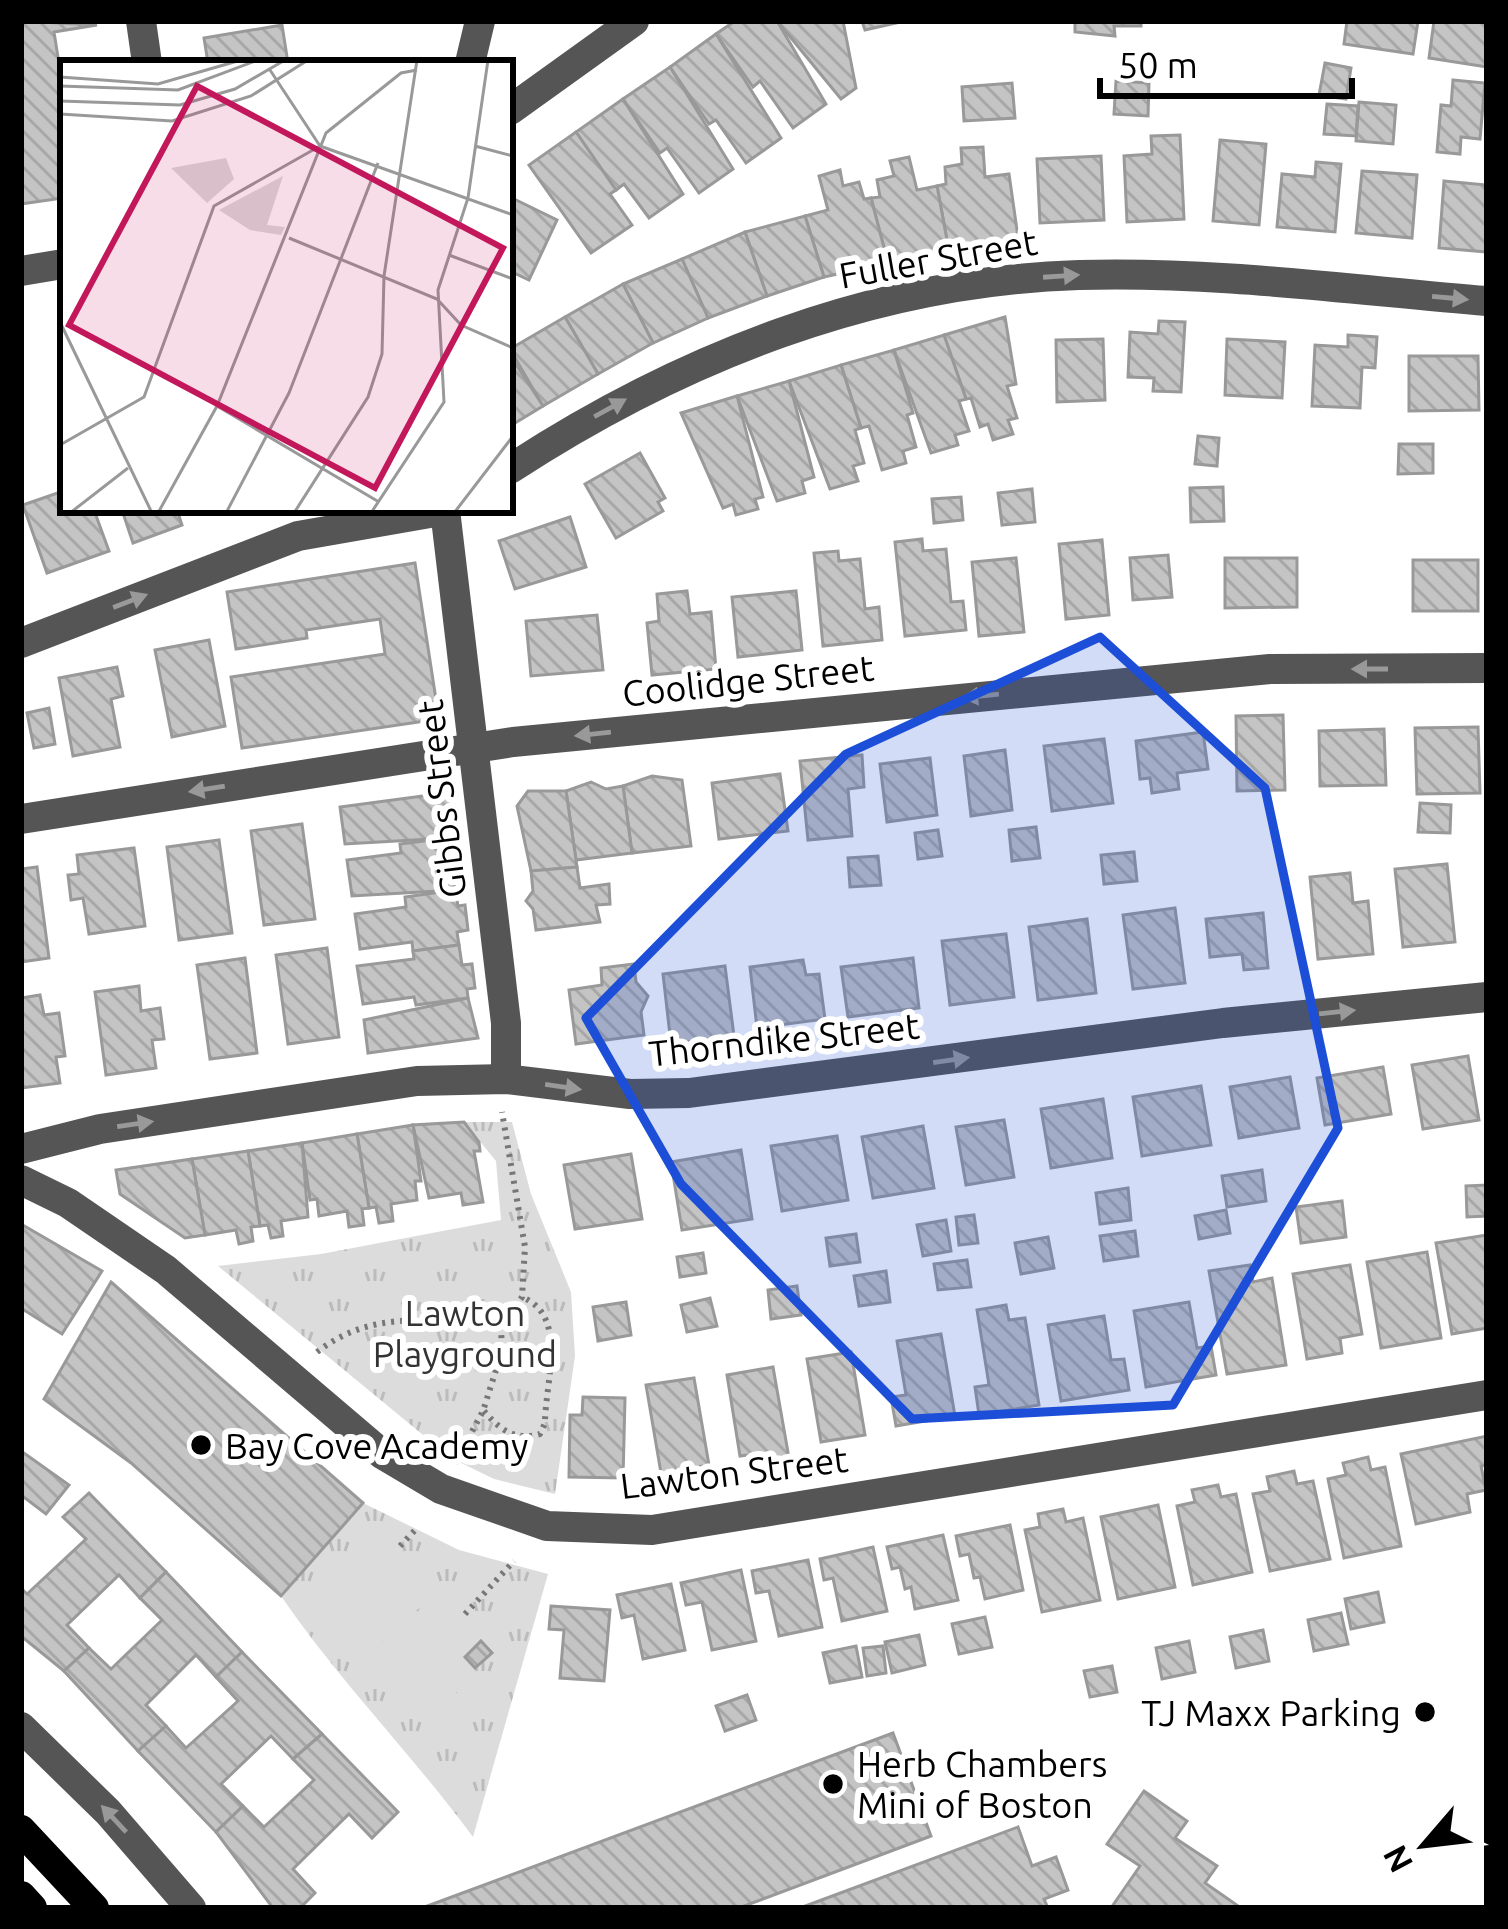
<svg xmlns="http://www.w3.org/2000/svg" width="1508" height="1929" viewBox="0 0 1508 1929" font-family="Ubuntu,sans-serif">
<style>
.park{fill:url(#park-tufts)}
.garden{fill:#dcdcdc}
.building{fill:url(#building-back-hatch);stroke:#999;stroke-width:3}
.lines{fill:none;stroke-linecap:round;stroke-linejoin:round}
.path{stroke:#777;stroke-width:6;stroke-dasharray:3 6;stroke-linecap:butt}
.minor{stroke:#555;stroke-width:30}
.major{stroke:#000;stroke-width:30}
.oneway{fill:#999}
.marked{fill:#1d4ed8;fill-opacity:0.2;stroke:#1d4ed8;stroke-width:9;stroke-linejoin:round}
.poi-dot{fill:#000;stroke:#fff;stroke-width:4.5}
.labels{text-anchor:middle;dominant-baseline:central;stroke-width:12;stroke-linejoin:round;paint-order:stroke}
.street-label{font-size:36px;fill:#000;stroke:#fff}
.park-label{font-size:36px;fill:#333;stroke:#fff}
.poi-label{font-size:36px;fill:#000;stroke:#fff;text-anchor:start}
.inset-road{fill:none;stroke:#999;stroke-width:3}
.view{fill:#c2185b;fill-opacity:0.15;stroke:#c2185b;stroke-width:6}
.inset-edge{fill:none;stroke:#000;stroke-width:6}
</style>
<defs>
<pattern id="park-tufts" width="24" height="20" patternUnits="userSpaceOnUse" patternTransform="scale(3)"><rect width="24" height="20" fill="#dcdcdc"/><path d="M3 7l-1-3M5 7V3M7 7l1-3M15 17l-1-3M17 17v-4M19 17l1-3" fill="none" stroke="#bbb"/></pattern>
<pattern id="building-back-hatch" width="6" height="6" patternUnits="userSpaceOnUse" patternTransform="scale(3)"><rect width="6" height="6" fill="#c4c4c4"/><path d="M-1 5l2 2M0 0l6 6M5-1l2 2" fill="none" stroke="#a7a7a7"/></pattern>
</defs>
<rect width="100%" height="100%" fill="#fff"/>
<g class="park">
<path d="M464,1122H512L531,1194L571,1292L575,1356L555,1494L494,1479L451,1458L218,1266L321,1254L501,1220L496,1161Z"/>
<path d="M363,1503L459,1550L548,1574L473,1837C412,1754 338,1680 281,1596Z"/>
</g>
<g class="garden">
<path d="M382,1533L436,1593L359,1662L305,1603Z"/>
<path d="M451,1610L492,1653L453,1689L469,1707L436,1738L379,1677Z"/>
</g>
<g class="building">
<path d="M21,21L97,25L54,32L63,89V198L21,204Z"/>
<path d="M735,21H777L826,104L793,128L760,81L753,87L716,34Z"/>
<path d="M777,21H843L856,88L841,99Z"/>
<path d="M862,21H905L865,30Z"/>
<path d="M1075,21H1141V26H1114L1115,36L1075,32Z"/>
<path d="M1347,21H1418L1413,54L1344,44Z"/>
<path d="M1434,21H1487V67L1429,58Z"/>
<path d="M282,25L288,63H208L204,38Z"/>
<path d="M716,34L781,138L746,163L716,120L709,124L670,67Z"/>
<path d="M1325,63L1351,68L1346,99L1319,95Z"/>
<path d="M670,67L733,169L699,193L667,148L660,153L623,99Z"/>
<path d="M1453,80L1485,83L1480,139L1461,137L1460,154L1437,152L1441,105L1451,106Z"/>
<path d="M1116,81L1149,83L1148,116L1114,114Z"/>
<path d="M1012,83L1015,118L964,121L962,87Z"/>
<path d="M623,99L683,194L649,218L624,184L616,190L576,132Z"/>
<path d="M1359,102L1396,105L1393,144L1356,141Z"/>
<path d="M1327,104L1358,106L1356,136L1324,134Z"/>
<path d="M576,132L616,190L610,194L632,225L591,253L529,165Z"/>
<path d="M1180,135L1184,219L1127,222L1124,156L1152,154L1151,136Z"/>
<path d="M1220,140L1266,144L1259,225L1213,221Z"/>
<path d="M983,147L985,177L1009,174L1018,237L949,251L937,186L946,184L945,167L962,164L961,148Z"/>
<path d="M1101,156L1104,220L1040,223L1037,159Z"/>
<path d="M909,157L917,190L937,186L949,251L888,263L871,198L880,197L877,180L894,176L890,161Z"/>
<path d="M1316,162L1341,164L1335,232L1277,227L1282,174L1315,177Z"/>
<path d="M840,170L843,186L859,182L864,199L871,198L888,263L824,277L805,216L828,210L819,176Z"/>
<path d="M1362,171L1417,175L1412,238L1356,233Z"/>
<path d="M1444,181L1487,185V252L1439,248Z"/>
<path d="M510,197L557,220L529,280L510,271Z"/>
<path d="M805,216L824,277L767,296L745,232Z"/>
<path d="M745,232L767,296L708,318L682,259Z"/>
<path d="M682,259L708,318L653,343L623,284Z"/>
<path d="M623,284L653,343L598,374L565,317Z"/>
<path d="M565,317L598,374L543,406L510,349Z"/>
<path d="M1005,317L1016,384L1007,386L1017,418L1008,420L1013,434L993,440L988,424L980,427L971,398L966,399L944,335Z"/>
<path d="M1159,321L1185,322L1181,392L1153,391L1154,378L1128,377L1130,332L1158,334Z"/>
<path d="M944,335L966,399L959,401L969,431L955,435L958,445L931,453L894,350Z"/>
<path d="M1348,335L1377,337L1375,368L1362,367L1360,408L1312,406L1315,345L1348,347Z"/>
<path d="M1103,339L1105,400L1057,402L1056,340Z"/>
<path d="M1227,339L1285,342L1282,398L1225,395Z"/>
<path d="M894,350L913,413L907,415L916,447L903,451L906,463L882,470L869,426L861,428L841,365Z"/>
<path d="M510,355L543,406L510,426Z"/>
<path d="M1409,356H1478L1479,410L1409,411Z"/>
<path d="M841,365L861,428L855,430L864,463L853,466L858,481L830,489L789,381Z"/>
<path d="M789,381L814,477L802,481L805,493L777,501L737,396Z"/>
<path d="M737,396L763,497L755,499L758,509L736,515L733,504L723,508L681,413Z"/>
<path d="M1198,436L1219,438L1217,466L1195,464Z"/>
<path d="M1399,444H1433V473L1398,474Z"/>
<path d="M640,453L665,498L658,502L663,511L616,538L585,484Z"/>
<path d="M1223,487L1224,521L1191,522L1190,488Z"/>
<path d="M1032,489L1035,522L1002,525L998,493Z"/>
<path d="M63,491V510H94L109,551L47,573L23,505Z"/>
<path d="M961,497L963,520L934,523L932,499Z"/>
<path d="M122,510H177L182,525L133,543Z"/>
<path d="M570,517L586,567L515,589L499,541Z"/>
<path d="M922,539L923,551L946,549L951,602L963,601L966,630L905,636L895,542Z"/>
<path d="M1102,540L1109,615L1066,619L1059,544Z"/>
<path d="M838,551L839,561L860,559L865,609L879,607L882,640L823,646L814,553Z"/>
<path d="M1168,555L1172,597L1133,600L1130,558Z"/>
<path d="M1016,558L1024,632L979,636L972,562Z"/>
<path d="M1225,558H1297V607L1225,608Z"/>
<rect x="1413" y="560" width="65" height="51"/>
<path d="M415,563L439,719L242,748L231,677L385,654L380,619L306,630L307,638L236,649L227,592Z"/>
<path d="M687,591L690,614L711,612L716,669L652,675L647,623L659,621L657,594Z"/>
<path d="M796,591L802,650L738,657L732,597Z"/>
<path d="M597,615L603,670L531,676L526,621Z"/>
<path d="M209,640L225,726L172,737L155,650Z"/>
<path d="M117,667L123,696L111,699L120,747L73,756L59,678Z"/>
<path d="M49,708L55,744L34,748L27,713Z"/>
<path d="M1283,715L1285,790L1237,791L1236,716Z"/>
<path d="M1478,727L1480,793L1417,794L1415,728Z"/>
<path d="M1384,729L1386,785L1320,786L1319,731Z"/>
<path d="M1203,732L1208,769L1177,773L1179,789L1152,793L1150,778L1140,779L1136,741Z"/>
<path d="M1104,739L1113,803L1052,811L1044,746Z"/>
<path d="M1005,750L1012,810L971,816L964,756Z"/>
<path d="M862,755L864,787L848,789L852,836L808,840L800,761Z"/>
<path d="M930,758L937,815L887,822L880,764Z"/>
<path d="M780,774L788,831L719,839L712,783Z"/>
<path d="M652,776L682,780L691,846L632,853L623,786Z"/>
<path d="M591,782L606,789L623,786L632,853L576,860L566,791Z"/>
<path d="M528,791H566L577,867L531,871L517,806Z"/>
<path d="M453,792L458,827L447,828L448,838L345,844L340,807Z"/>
<path d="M1420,803L1451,805L1450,833L1418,832Z"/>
<path d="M302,824L315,919L264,925L251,831Z"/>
<path d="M1036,827L1040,858L1012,861L1009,830Z"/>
<path d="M938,830L942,856L918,859L915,833Z"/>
<path d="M448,838L450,856L459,854L462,874L453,876L455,890L352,896L347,860L401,853L400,844Z"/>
<path d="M219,840L232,933L179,940L167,847Z"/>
<path d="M134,848L145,926L89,934L83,898L71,900L68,875L79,874L77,855Z"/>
<path d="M1134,852L1137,881L1104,884L1101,855Z"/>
<path d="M878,856L881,885L850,887L848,858Z"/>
<path d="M1447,864L1455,942L1403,947L1395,869Z"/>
<path d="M37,867L49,958L21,962V869Z"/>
<path d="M577,867L580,888L609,884L610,904L596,905L600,922L536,930L533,909L526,901L533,891L531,871Z"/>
<path d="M1350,873L1353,903L1368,901L1373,954L1318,959L1310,877Z"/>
<path d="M455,890L458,906L465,905L468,930L457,932L459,945L413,951L412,942L360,949L355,914L406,907L405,897Z"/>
<path d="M1175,908L1185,983L1133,989L1123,915Z"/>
<path d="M1263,913L1268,968L1244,970L1242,954L1210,957L1206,919Z"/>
<path d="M1087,919L1096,993L1038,1000L1029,927Z"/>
<path d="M1006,934L1014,997L950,1005L942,941Z"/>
<path d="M459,945L462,965L472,964L475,988L467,989L468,998L416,1005L414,997L363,1004L357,966L414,959L413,951Z"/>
<path d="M327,948L339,1037L288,1044L276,955Z"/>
<path d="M245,958L257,1053L210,1059L197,965Z"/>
<path d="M913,958L919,1008L848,1017L841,967Z"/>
<path d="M803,960L806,975L819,974L825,1019L757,1028L750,967Z"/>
<path d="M634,964L636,982L648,996L641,1012L644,1035L576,1044L569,990L602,985L601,968Z"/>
<path d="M725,966L734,1036L671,1044L663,974Z"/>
<path d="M139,986L141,1011L160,1008L164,1039L152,1040L156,1068L106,1075L95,992Z"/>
<path d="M40,995L44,1015L59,1013L65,1056L56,1057L60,1083L21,1088V998Z"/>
<path d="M468,998L478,1038L368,1053L364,1020Z"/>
<path d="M1468,1056L1479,1120L1423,1129L1412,1065Z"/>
<path d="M1383,1067L1391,1114L1325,1125L1317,1078Z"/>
<path d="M1290,1077L1299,1128L1239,1138L1230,1087Z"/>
<path d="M1201,1086L1211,1145L1142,1156L1133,1097Z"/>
<path d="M1103,1099L1112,1158L1051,1168L1041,1109Z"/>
<path d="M1004,1120L1014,1177L966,1185L956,1127Z"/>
<path d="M464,1122L479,1142L480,1151H474L483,1202L463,1205L461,1193L429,1198L413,1125Z"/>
<path d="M413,1125L421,1181H415L417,1200L391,1204L393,1221L379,1223L376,1207L369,1208L357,1134Z"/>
<path d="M923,1126L934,1188L873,1198L862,1137Z"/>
<path d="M357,1134L369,1208L362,1209L364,1225L349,1227L347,1211L319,1216L317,1199L310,1200L302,1143Z"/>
<path d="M837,1136L848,1200L782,1211L771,1146Z"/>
<path d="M302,1143L308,1217L281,1221L283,1236L271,1238L268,1225L260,1226L248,1151Z"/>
<path d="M741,1150L752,1219L682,1230L671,1162Z"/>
<path d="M248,1151L260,1226L251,1227L253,1241L239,1244L236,1230L205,1235L192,1159Z"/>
<path d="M631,1154L642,1219L575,1229L564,1165Z"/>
<path d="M192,1159L205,1235L185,1238L120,1194L116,1170Z"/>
<path d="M1262,1170L1266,1201L1227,1207L1222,1176Z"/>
<path d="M1487,1185V1216L1467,1217L1466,1186Z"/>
<path d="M1128,1188L1131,1220L1100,1224L1096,1193Z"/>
<path d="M1342,1201L1346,1237L1301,1243L1296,1207Z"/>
<path d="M1226,1210L1230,1233L1199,1239L1195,1216Z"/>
<path d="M974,1215L978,1243L959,1245L956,1217Z"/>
<path d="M946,1220L951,1251L923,1256L917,1225Z"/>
<path d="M21,1224L102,1271L62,1334L24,1310L21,1314Z"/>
<path d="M1135,1231L1138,1256L1104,1261L1100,1236Z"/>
<path d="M856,1234L860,1262L830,1266L826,1238Z"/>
<path d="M1487,1235V1328L1452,1334L1436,1243Z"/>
<path d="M1048,1237L1054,1268L1021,1274L1015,1243Z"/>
<path d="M1427,1252L1441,1338L1381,1348L1367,1262Z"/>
<path d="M703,1253L706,1273L680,1277L677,1257Z"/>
<path d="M967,1260L971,1287L938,1290L934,1264Z"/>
<path d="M1250,1265L1253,1282L1272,1278L1286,1365L1227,1374L1209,1271Z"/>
<path d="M1350,1265L1362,1334L1340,1338L1342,1353L1307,1359L1293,1274Z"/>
<path d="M886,1271L890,1302L859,1306L854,1276Z"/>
<path d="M111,1282L363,1503L281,1596L131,1463L44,1399Z"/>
<path d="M797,1286L801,1315L771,1319L768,1290Z"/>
<path d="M710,1298L717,1326L687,1332L681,1305Z"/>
<path d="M626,1302L631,1335L598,1341L593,1307Z"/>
<path d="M1189,1302L1197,1348L1211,1346L1216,1375L1146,1387L1134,1311Z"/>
<path d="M1006,1305L1009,1320L1025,1318L1039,1405L979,1415L975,1387L989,1385L977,1310Z"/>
<path d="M1104,1316L1111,1360L1124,1359L1129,1390L1061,1401L1048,1325Z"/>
<path d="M941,1334L955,1416L896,1426L891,1397L906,1395L897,1341Z"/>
<path d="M851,1352L865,1435L821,1442L807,1359Z"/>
<path d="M773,1367L789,1458L757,1463L756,1454L740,1456L727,1375Z"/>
<path d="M694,1378L709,1465L661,1473L646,1385Z"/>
<path d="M583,1397L625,1398L623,1478L569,1477L570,1415H582Z"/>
<path d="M1487,1436V1465L1481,1466L1486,1490L1467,1494L1470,1512L1416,1524L1401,1454Z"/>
<path d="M21,1451L69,1485L46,1514L21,1495Z"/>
<path d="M1368,1457L1371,1470L1385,1467L1401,1546L1344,1558L1328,1479L1346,1475L1343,1463Z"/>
<path d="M1294,1471L1297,1484L1313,1481L1330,1559L1270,1571L1253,1494L1270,1491L1267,1477Z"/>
<path d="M1218,1485L1221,1497L1236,1494L1252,1572L1193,1585L1177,1506L1195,1502L1192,1490Z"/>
<path d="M89,1493L166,1572L140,1598L119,1575L67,1625L89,1648L64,1671L21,1636V1588L27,1594L86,1539L63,1517Z"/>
<path d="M1158,1505L1175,1587L1118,1599L1101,1517Z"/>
<path d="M1063,1509L1066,1522L1083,1518L1100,1600L1042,1612L1025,1530L1040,1527L1038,1514Z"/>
<path d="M1010,1525L1023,1590L985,1599L980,1577L974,1578L969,1554L960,1556L956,1536Z"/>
<path d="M943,1535L958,1600L915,1609L911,1587L905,1589L900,1567L892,1569L887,1547Z"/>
<path d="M873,1547L887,1611L842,1621L833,1578L824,1580L820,1559Z"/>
<path d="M808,1560L822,1627L779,1636L769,1591L756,1593L752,1571Z"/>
<path d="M741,1570L756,1641L712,1650L702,1602L686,1605L681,1583Z"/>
<path d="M166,1572L242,1652L216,1677L196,1655L146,1705L166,1726L138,1751L64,1671L89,1648L111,1669L162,1620L140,1598Z"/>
<path d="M671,1584L685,1650L643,1659L634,1615L622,1618L617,1595Z"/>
<path d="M1378,1592L1384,1622L1351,1629L1345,1599Z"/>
<path d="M551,1606L610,1610L604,1681L560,1678L564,1630L549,1629Z"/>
<path d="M1341,1613L1348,1644L1314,1651L1308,1620Z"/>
<path d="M985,1617L992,1647L959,1654L952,1624Z"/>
<path d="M1263,1630L1269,1661L1236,1668L1230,1637Z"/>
<path d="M919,1635L925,1665L892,1673L885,1642Z"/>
<path d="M481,1641L492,1653L475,1668L465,1657Z"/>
<path d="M1189,1641L1195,1672L1162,1679L1156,1648Z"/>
<path d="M856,1646L862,1677L830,1683L823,1653Z"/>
<path d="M883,1646L886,1673L867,1676L863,1648Z"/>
<path d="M242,1652L322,1734L293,1759L271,1736L221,1784L243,1806L216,1832L138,1751L166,1726L186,1748L238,1701L216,1677Z"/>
<path d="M1112,1666L1117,1692L1090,1697L1084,1671Z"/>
<path d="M747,1695L756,1720L725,1731L716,1706Z"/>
<path d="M893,1733L931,1836L739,1908H422Z"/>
<path d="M322,1734L398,1812L372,1838L349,1814L293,1869L315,1893L300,1908H273L216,1832L243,1806L264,1827L314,1780L293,1759Z"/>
<path d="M1144,1791L1187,1821L1175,1838L1217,1866L1205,1883L1241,1908H1111L1140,1866L1107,1844Z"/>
<path d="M1018,1827L1032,1866L1056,1857L1068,1890L1044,1899L1048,1908H800Z"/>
</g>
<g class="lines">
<g class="path">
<path d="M317,1352C374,1308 433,1321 501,1327"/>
<path d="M484,1411C500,1430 515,1441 540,1434L545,1423C545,1383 569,1316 522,1297"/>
<path d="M455,1463L483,1411L502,1351L501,1327L522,1297L525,1247L502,1112"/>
<path d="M400,1546L417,1528"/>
<path d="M465,1614L514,1561"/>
</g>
<g class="minor">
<path d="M141,21L147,63"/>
<path d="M470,63L480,21"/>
<path d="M510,110L634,21"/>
<path d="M21,271L63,264"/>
<path d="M510,469C680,358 874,281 1079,275C1214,271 1352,290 1487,301"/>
<path d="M445,510L506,1023V1079"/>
<path d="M21,643L298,536L447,510"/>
<path d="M21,819L513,742L1270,669L1487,668"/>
<path d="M21,1149L100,1129L417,1081L506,1079L630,1094L689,1093L1223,1023L1487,997"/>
<path d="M21,1180L68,1203L166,1270L382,1454L441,1489L547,1526L652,1530L1487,1395"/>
<path d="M21,1727L108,1812L191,1908"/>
</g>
<g class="major">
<path d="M21,1830L94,1908"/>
<path d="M21,1896L32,1908"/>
</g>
</g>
<defs><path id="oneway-solid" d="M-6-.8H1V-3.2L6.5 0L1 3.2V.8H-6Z" transform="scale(3)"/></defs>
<g class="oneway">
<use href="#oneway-solid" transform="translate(1061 276) rotate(-4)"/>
<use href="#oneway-solid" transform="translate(1450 298) rotate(5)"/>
<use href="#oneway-solid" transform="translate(610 408) rotate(-29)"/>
<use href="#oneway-solid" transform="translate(130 601) rotate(-21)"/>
<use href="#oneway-solid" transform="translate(1370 669) rotate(180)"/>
<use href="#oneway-solid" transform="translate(981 696) rotate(174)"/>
<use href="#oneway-solid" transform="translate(593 734) rotate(174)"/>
<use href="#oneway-solid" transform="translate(207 789) rotate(171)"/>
<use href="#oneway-solid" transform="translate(1337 1012) rotate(-6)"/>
<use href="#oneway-solid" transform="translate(951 1060) rotate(-8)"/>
<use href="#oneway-solid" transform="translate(563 1087) rotate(8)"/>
<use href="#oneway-solid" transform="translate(135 1124) rotate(-8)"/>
<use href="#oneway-solid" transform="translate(114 1819) rotate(-133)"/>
</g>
<path class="marked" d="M1100,637L1265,788L1338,1128L1173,1405L912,1419L681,1184L586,1018L846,754Z"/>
<g class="poi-dot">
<circle cx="201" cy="1445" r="12"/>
<circle cx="1425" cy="1712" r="12"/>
<circle cx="833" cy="1784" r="12"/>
</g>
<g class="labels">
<g class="street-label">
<text transform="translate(938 258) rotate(-10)">Fuller Street</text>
<text transform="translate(748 680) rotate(-6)">Coolidge Street</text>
<text transform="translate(441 799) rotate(-97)">Gibbs Street</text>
<text transform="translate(784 1039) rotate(-6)">Thorndike Street</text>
<text transform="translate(734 1472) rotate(-7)">Lawton Street</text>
</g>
<g class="park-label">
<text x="465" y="1312">Lawton<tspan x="465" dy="41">Playground</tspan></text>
</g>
<g class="poi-label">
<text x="225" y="1445">Bay Cove Academy</text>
<text x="1401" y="1712" text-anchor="end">TJ Maxx Parking</text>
<text x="857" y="1763">Herb Chambers<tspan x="857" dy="41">Mini of Boston</tspan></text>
</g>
</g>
<g transform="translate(60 60)">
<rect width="453" height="453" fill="#fff"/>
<path d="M166,98L174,119L147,143L111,108ZM223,116L207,165L225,167L221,175L190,170L159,150Z" fill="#dcdcdc"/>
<path class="inset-road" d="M210,10L260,86M0,17L98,24L181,0M0,26L118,30L198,0M0,41L120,45L175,29L225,0M0,54L112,61L191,36L248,0M260,86L453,155M415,86L453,96M229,178L377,239L401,265L453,288M389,195L453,219M0,262L92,453M157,346L319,442M0,385L84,337L154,146L260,86M10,453L68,408M98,453L157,346L266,73L341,13L357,10M166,453L229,333L318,103M234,453L308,337L322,294L324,216L357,0M311,453L384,342L378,230L408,138L428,0M394,453L453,376"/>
<path class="view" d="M137,26L443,188L315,428L9,265Z"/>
<rect width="453" height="453" class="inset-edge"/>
</g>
<rect width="1508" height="1929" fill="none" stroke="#000000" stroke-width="48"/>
<g transform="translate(1424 1845) rotate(242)" stroke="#ffffff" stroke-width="9" paint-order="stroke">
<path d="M0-9L21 45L0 30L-21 45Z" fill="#000000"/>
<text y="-18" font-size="33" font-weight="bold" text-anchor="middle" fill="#000000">N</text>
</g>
<path d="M1100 78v18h252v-18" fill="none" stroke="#000000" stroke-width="6"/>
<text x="1118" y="78" font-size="36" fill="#000000" stroke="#ffffff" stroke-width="9" paint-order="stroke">50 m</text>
</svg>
